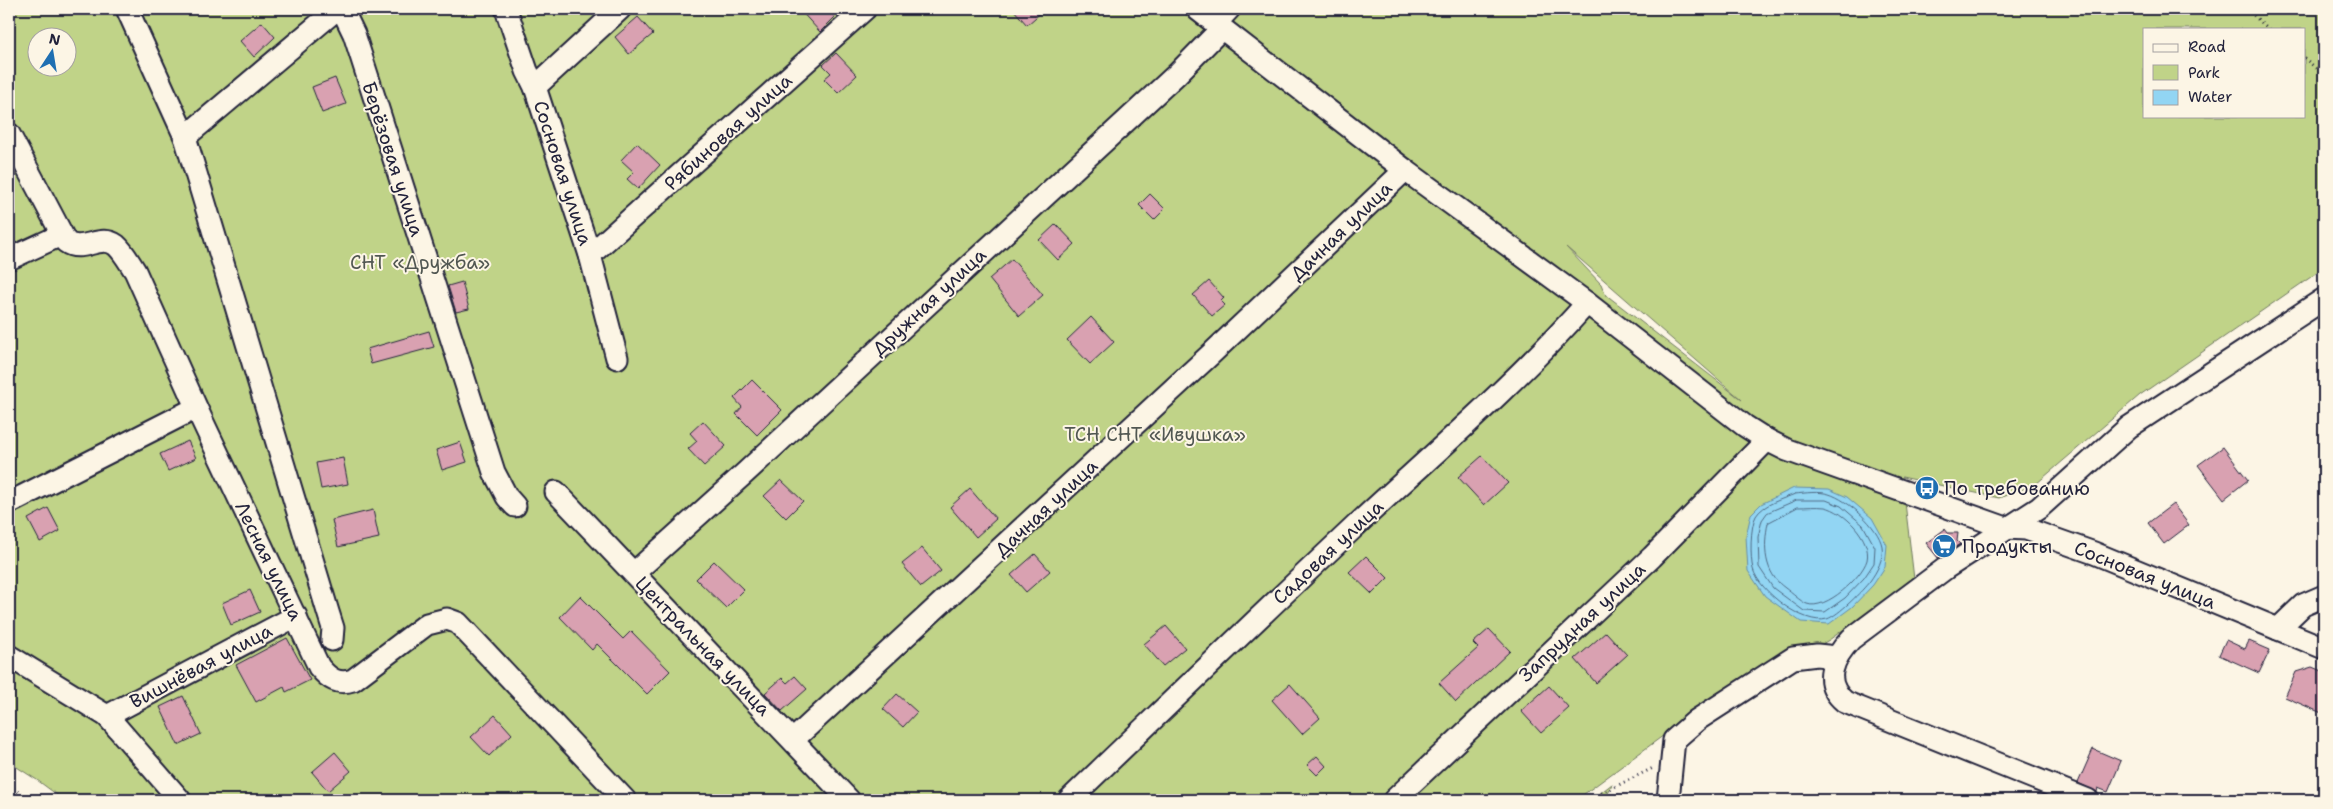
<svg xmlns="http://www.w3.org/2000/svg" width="2333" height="809" viewBox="0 0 2333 809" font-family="'Shantell Sans',sans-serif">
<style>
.green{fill:#c0d388;stroke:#717a62;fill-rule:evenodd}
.water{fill:#92d5f3;stroke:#658da9}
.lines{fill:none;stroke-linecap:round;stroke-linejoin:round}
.shore{stroke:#4f6a85;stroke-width:1}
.building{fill:#d9a1b1;stroke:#22223b}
.minor-casing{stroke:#22223b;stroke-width:25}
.path{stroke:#22223b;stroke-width:3;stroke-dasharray:1 4;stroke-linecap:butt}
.minor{stroke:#fcf5e5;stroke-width:21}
.labels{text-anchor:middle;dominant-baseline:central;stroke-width:4;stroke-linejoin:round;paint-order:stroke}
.street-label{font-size:19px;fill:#22223b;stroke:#fcf5e5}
.park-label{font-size:19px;fill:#515752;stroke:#fcf5e5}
.poi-label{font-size:19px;fill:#22223b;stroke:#fcf5e5;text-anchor:start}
</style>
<rect width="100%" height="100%" fill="#fcf5e5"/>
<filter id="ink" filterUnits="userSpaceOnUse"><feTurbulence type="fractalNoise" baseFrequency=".02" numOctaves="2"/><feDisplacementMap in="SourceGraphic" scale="10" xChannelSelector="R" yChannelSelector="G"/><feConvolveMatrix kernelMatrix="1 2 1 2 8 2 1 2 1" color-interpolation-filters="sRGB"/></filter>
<g filter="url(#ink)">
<g class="green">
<path d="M9,9H2324V268L2140,395L2036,484L1999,498L1902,477L1914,579L1829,640L1683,721L1576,800H64L37,780L9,762ZM2144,29H2304V116H2144ZM38,38H68V68H38ZM1566,247L1742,400L1605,294L1601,284Z"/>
<path d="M1612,784L1605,800H1591Z"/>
</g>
<path class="water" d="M1794,488L1829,489L1847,497L1872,518L1887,545L1885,567L1873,585L1852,607L1829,624L1801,622L1765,596L1748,571L1746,536L1751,514L1761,504Z"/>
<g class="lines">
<g class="shore">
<path d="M1795,494C1805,493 1819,491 1829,494C1848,500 1878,526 1882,546C1884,559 1877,571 1870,581C1862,591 1839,615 1827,619C1804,626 1759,591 1753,569C1750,558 1750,526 1756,516C1763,504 1783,499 1795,494Z"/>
<path d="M1797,500H1826L1841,506L1863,525L1875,547L1874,563L1864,578L1845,598L1825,612L1804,611L1773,588L1759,567L1758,537L1762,520L1767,513Z"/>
<path d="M1798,507C1806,507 1817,506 1825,507C1844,511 1872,539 1867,560C1862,577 1826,611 1807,604C1800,601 1792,593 1785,588C1764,573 1763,547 1768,523Z"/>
</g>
</g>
<g class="building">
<path d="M799,9H827L835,17L820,32Z"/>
<path d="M1013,9H1045L1027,25Z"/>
<path d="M638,17L653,34L629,54L615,37Z"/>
<path d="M262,22L275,37L254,57L240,41Z"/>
<path d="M836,53L857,75L838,93L824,79L831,73L823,65Z"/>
<path d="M335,78L346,104L322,113L312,87Z"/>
<path d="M637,143L660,165L638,189L627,179L634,172L621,160Z"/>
<path d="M1150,194L1165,209L1154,220L1139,205Z"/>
<path d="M1056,224L1075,244L1058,260L1039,240Z"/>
<path d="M1012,259L1043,295L1019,316L989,279Z"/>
<path d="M1209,281L1224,298L1221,301L1225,305L1212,316L1193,295Z"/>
<path d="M462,282L469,309L456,312L448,286Z"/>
<path d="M1091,317L1114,342L1090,364L1067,340Z"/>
<path d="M429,331L434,347L371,364L367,349Z"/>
<path d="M752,380L782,410L757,435L736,414L742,407L734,398Z"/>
<path d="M703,421L726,446L704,466L688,449L697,441L690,433Z"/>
<path d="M188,441L196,458L168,471L160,454Z"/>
<path d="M460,442L467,462L442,470L436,450Z"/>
<path d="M2223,447L2248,480L2224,499L2198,465Z"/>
<path d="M1482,456L1508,483L1484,505L1458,477Z"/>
<path d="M343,458L348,484L321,489L316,463Z"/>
<path d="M781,480L803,501L786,518L764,496Z"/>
<path d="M970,489L996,519L976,537L950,507Z"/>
<path d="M2173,504L2189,525L2164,544L2148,523Z"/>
<path d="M48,508L60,531L40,542L28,519Z"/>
<path d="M373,510L379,538L338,547L332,520Z"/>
<path d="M1945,529L1948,533H1958L1957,541L1960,544L1938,558L1926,543Z"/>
<path d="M922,548L941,571L921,587L902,564Z"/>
<path d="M1035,554L1050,571L1026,592L1011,575Z"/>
<path d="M1366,556L1388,578L1372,594L1349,572Z"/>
<path d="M714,561L744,590L726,608L696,579Z"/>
<path d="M250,590L260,612L231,625L222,603Z"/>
<path d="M580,596L623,639L631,631L670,671L647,694L597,644L592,650L560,617Z"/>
<path d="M1166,626L1185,648L1163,666L1144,644Z"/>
<path d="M1489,629L1510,651L1456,702L1439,683L1478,648L1473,643Z"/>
<path d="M1606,632L1627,655L1596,683L1575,659Z"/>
<path d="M287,638L310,680L286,692L284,687L256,702L236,665Z"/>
<path d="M2226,640L2245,649L2249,641L2270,650L2259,673L2219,655Z"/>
<path d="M2312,667L2324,672V714L2285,697L2296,672Z"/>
<path d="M795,676L807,689L782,711L765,693L782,678L787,683Z"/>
<path d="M1290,684L1320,718L1302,734L1272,700Z"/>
<path d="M1549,686L1569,708L1541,733L1521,711Z"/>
<path d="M897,694L917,712L903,727L883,709Z"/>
<path d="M183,696L201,734L178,745L160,707Z"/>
<path d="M495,715L512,734L489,756L471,737Z"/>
<path d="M2093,749L2121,761L2108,792L2098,788L2097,792L2078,783Z"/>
<path d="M335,752L351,771L328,791L312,772Z"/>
<path d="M1317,756L1326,766L1317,775L1307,765Z"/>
</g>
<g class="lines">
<g class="minor-casing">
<g id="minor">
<path d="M127,9L185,137L328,612L333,628L332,640"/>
<path d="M342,9L354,34L494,472L507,497L515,506"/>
<path d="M506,9L527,71L535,87L590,255L617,358"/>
<path d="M1197,9L1405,170L1587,303L1745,426L1767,440L1787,450L2006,528L2026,529L2094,553L2324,648"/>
<path d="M1216,23L1229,9"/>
<path d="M535,87L620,9"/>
<path d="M9,134L66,242C82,254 100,233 116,245C124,252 129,262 135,271L201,418L319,667C329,679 338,685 353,680L427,624L447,619L458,623L625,800"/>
<path d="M185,137L337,9"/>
<path d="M590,255L865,9"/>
<path d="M9,259L61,235"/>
<path d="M556,492L849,800"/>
<path d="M9,503L196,408"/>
<path d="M634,573L745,473L1177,74L1222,28"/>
<path d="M2278,629L2303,605L2324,596"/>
<path d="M9,656L107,716L180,800"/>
<path d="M107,716L296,616"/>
<path d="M793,740L1210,355L1405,170"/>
<path d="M1069,800C1167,706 1265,611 1364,518C1440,448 1519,380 1587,303"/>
<path d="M1394,800L1652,557L1767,440"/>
<path d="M1668,800L1674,740L1697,720L1793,658L1817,655L1837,657"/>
<path d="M2088,800L1845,702C1821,682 1833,658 1851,639L1946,568L2039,508L2129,427L2324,299"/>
</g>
</g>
<g class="path">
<path d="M2246,9L2269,29"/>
<path d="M2304,58L2324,75"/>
<path d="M9,786L31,800"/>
<path d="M1588,800L1653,768"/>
</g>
<use href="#minor" class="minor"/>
</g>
</g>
<defs>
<g id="bus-disc" transform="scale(1.25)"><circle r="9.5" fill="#1f6fb2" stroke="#fcf5e5"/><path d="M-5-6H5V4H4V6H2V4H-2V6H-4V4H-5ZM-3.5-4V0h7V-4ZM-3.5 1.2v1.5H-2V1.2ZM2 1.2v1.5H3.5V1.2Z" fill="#fff"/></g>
<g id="supermarket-disc" transform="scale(1.25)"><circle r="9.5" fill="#1f6fb2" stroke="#fcf5e5"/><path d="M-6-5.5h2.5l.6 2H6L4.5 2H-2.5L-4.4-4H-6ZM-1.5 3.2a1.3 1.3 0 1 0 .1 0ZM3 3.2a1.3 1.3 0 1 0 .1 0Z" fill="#fff"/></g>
</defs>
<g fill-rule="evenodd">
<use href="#bus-disc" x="1927" y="488"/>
<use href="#supermarket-disc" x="1944" y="546"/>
</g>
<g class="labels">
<g class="street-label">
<text transform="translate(728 132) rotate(-42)">Рябиновая улица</text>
<text transform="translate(393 159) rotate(72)">Берёзовая улица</text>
<text transform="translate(563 173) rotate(72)">Сосновая улица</text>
<text transform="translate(1341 231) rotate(-44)">Дачная улица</text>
<text transform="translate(929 302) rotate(-43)">Дружная улица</text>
<text transform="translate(1046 508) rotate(-43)">Дачная улица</text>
<text transform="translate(1328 552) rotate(-43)">Садовая улица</text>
<text transform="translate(269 561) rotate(64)">Лесная улица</text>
<text transform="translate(2145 575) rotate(22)">Сосновая улица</text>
<text transform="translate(1582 622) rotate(-43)">Запрудная улица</text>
<text transform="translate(703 646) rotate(46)">Центральная улица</text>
<text transform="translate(201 666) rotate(-28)">Вишнёвая улица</text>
</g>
<g class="park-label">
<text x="420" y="262">СНТ «Дружба»</text>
<text x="1155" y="434">ТСН СНТ «Ивушка»</text>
</g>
<g class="poi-label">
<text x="1944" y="488">По требованию</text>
<text x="1962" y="546">Продукты</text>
</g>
</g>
<rect width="2333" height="809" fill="none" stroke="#fcf5e5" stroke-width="30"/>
<rect x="15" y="15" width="2303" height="779" fill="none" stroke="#22223b" stroke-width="2" filter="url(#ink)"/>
<rect x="2143" y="28" width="162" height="90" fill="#fcf5e5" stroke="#a5a1a1"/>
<rect x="2153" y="44" width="25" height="8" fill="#fcf5e5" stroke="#a5a1a1"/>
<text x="2188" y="52" font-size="15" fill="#22223b">Road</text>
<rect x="2153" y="65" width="25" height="15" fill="#c0d388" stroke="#a5a1a1"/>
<text x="2188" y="78" font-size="15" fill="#22223b">Park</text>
<rect x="2153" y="90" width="25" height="15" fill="#92d5f3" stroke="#a5a1a1"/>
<text x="2188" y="102" font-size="15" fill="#22223b">Water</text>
<g transform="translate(52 52) rotate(12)"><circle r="24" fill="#fcf5e5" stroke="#a5a1a1"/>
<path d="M0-4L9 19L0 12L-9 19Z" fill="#1f6fb2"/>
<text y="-8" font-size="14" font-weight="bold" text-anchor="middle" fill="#22223b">N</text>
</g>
</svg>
